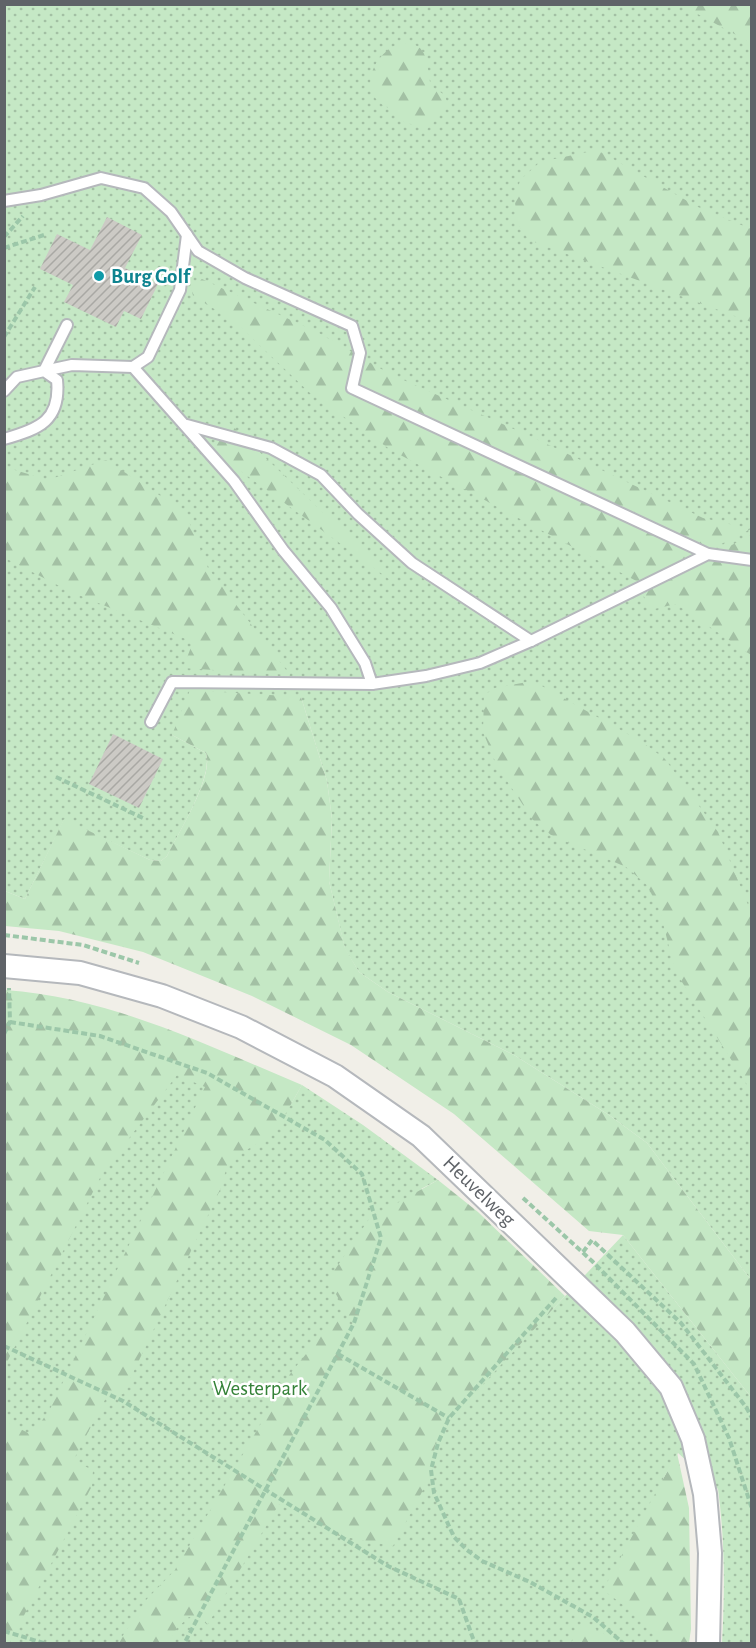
<svg xmlns="http://www.w3.org/2000/svg" width="756" height="1648" viewBox="0 0 756 1648" font-family="'Alegreya Sans',sans-serif">
<style>
.grass{fill:url(#grass-dots)}
.forest{fill:url(#forest-firs)}
.building{fill:url(#building-hatch)}
.lines{fill:none;stroke-linecap:round;stroke-linejoin:round}
.lane-casing{stroke:#b5b8bc;stroke-width:14}
.street-casing{stroke:#b5b8bc;stroke-width:26}
.path{stroke:#9cc7a9;stroke-width:4;stroke-dasharray:6 3;stroke-linecap:butt}
.lane{stroke:#fff;stroke-width:10}
.street{stroke:#fff;stroke-width:22}
.culture-dot{fill:#0f9aa8;stroke:#fff;stroke-width:2}
.labels{text-anchor:middle;dominant-baseline:central;stroke-width:5;stroke-linejoin:round;paint-order:stroke}
.culture-label{font-size:21px;font-weight:bold;fill:#0d838f;stroke:#fff;text-anchor:start}
.street-label{font-size:21px;fill:#5f6368;stroke:#fff}
.park-label{font-size:21px;fill:#348238;stroke:#fff}
</style>
<defs>
<pattern id="grass-dots" width="8" height="8" patternUnits="userSpaceOnUse" patternTransform="scale(1.5)"><rect width="8" height="8" fill="#c5e8c5"/><path d="M2 2h.1M6 6h.1" fill="none" stroke="#a3c0a4" stroke-width="1.8" stroke-linecap="round"/></pattern>
<pattern id="forest-firs" width="22" height="20" patternUnits="userSpaceOnUse" patternTransform="scale(1.5)"><rect width="22" height="20" fill="#c5e8c5"/><path d="M5 1l3.5 6h-7zM16 11l3.5 6h-7z" fill="#a3c0a4"/></pattern>
<pattern id="building-hatch" width="6" height="6" patternUnits="userSpaceOnUse" patternTransform="scale(1.5)"><rect width="6" height="6" fill="#cccac5"/><path d="M-1 1l2-2M0 6l6-6M5 7l2-2" fill="none" stroke="#a9a8a4"/></pattern>
</defs>
<rect width="100%" height="100%" fill="#f1efe8"/>
<g class="grass">
<path d="M5,5H751V1280L647,1143L609,1115L514,1055L388,992L359,972L345,949L329,881L332,819L327,781L301,697L172,735L206,753C213,778 179,832 167,856L161,861L150,860L64,820L25,899L5,891Z"/>
<path d="M5,999L291,1104L302,1085L363,1125L438,1180L421,1189L550,1312L623,1235L751,1397V1643H722C725,1591 725,1541 718,1489L678,1453L663,1479L673,1643H5Z"/>
</g>
<g class="forest">
<path d="M681,5H751V43Z"/>
<path d="M402,43C430,42 426,65 431,86C441,93 448,94 447,108L427,129L404,122C395,106 389,111 379,102C358,82 380,48 402,43Z"/>
<path d="M597,150L698,207L751,229V322L529,240L517,223L515,202L520,180L540,162Z"/>
<path d="M202,279L317,332L390,374L534,438L703,518L751,529L642,584L391,450L310,393L234,321L193,296L191,286Z"/>
<path d="M223,417L404,590L213,451Z"/>
<path d="M106,460L185,512L208,568L290,675L183,668L193,642L69,591L5,558V467L48,480Z"/>
<path d="M751,535V655L676,604L650,610L642,592Z"/>
<path d="M533,681L642,742L665,759L718,832L751,912V1091L675,971L660,911L647,885L626,867L551,835L533,820L497,766L483,732L484,695L495,688Z"/>
<path d="M190,690L301,697L327,781L332,819L329,881L345,948L359,972L388,992L514,1055L609,1115L647,1143L751,1280V1397L623,1235L589,1231L454,1114L351,1045L252,996L143,952L59,931L5,926V891L25,899L64,819L150,860L161,861L167,856C178,833 214,777 206,753L172,735Z"/>
<path d="M5,990C110,997 206,1045 302,1085L274,1134L229,1160L220,1190L123,1394L107,1396L73,1461L93,1470L92,1486L9,1644L4,1643L5,1421L32,1435L50,1409L205,1087L177,1075L102,1174L5,1366Z"/>
<path d="M438,1180L478,1212L565,1296L437,1434L430,1477L393,1546L335,1535L279,1504L208,1624L189,1617L177,1628L169,1643H118L146,1600L175,1570L290,1374L334,1319L355,1328L328,1280L369,1219Z"/>
<path d="M677,1453L689,1508L691,1629L689,1643H662L626,1607L603,1590Z"/>
<path d="M582,1622L610,1637L616,1643H571Z"/>
</g>
<g class="building">
<path d="M107,217L142,235L125,268L158,284L141,319L124,311L116,327L64,302L73,285L40,269L57,234L90,250Z"/>
<path d="M113,734L163,759L139,808L89,784Z"/>
</g>
<g class="lines">
<g class="lane-casing">
<g id="lane">
<path d="M4,201L41,195L101,178L144,188L171,212L198,251L245,278L352,326L360,353L352,388L708,554"/>
<path d="M133,367L234,481L283,550L331,608L365,663L372,684"/>
<path d="M44,371L72,365L133,367L148,357L180,290L187,235"/>
<path d="M44,371L67,325"/>
<path d="M4,391L17,377L44,371L57,380C61,420 40,429 4,439"/>
<path d="M187,425L271,448L321,475L358,514L412,563L531,641"/>
<path d="M151,722L172,682L372,684L426,676L480,663L531,641L708,554L752,560"/>
</g>
</g>
<g class="street-casing">
<path id="street" d="M4,966L80,973L162,996L241,1027L335,1076L421,1136L573,1282L625,1332L671,1387L693,1439L705,1494L710,1553L708,1644"/>
</g>
<g class="path">
<path d="M4,237L23,216"/>
<path d="M4,248L44,235"/>
<path d="M4,337L35,287"/>
<path d="M56,777L145,819"/>
<path d="M4,935L83,945L139,963"/>
<path d="M10,1022L100,1036L207,1073L325,1140L362,1174L381,1238L354,1323L184,1644"/>
<path d="M4,1034L10,1022L9,988"/>
<path d="M523,1198L592,1261L694,1364L729,1438L752,1509"/>
<path d="M583,1252L592,1240L681,1323L746,1407L752,1418"/>
<path d="M556,1298L449,1418L438,1443L431,1470L434,1493L454,1537L467,1550L482,1561L530,1582L593,1617L624,1644"/>
<path d="M4,1346L123,1401L388,1566L459,1599L475,1644"/>
<path d="M338,1354L449,1418"/>
<path d="M4,1631L47,1644"/>
</g>
<use href="#lane" class="lane"/>
<use href="#street" class="street"/>
</g>
<circle class="culture-dot" cx="99" cy="276" r="6"/>
<g class="labels">
<g class="culture-label">
<text x="111" y="276">Burg Golf</text>
</g>
<g class="street-label">
<text transform="translate(479 1191) rotate(44)">Heuvelweg</text>
</g>
<g class="park-label">
<text x="260" y="1388">Westerpark</text>
</g>
</g>
<rect width="756" height="1648" fill="none" stroke="#5f6368" stroke-width="12"/>
</svg>
